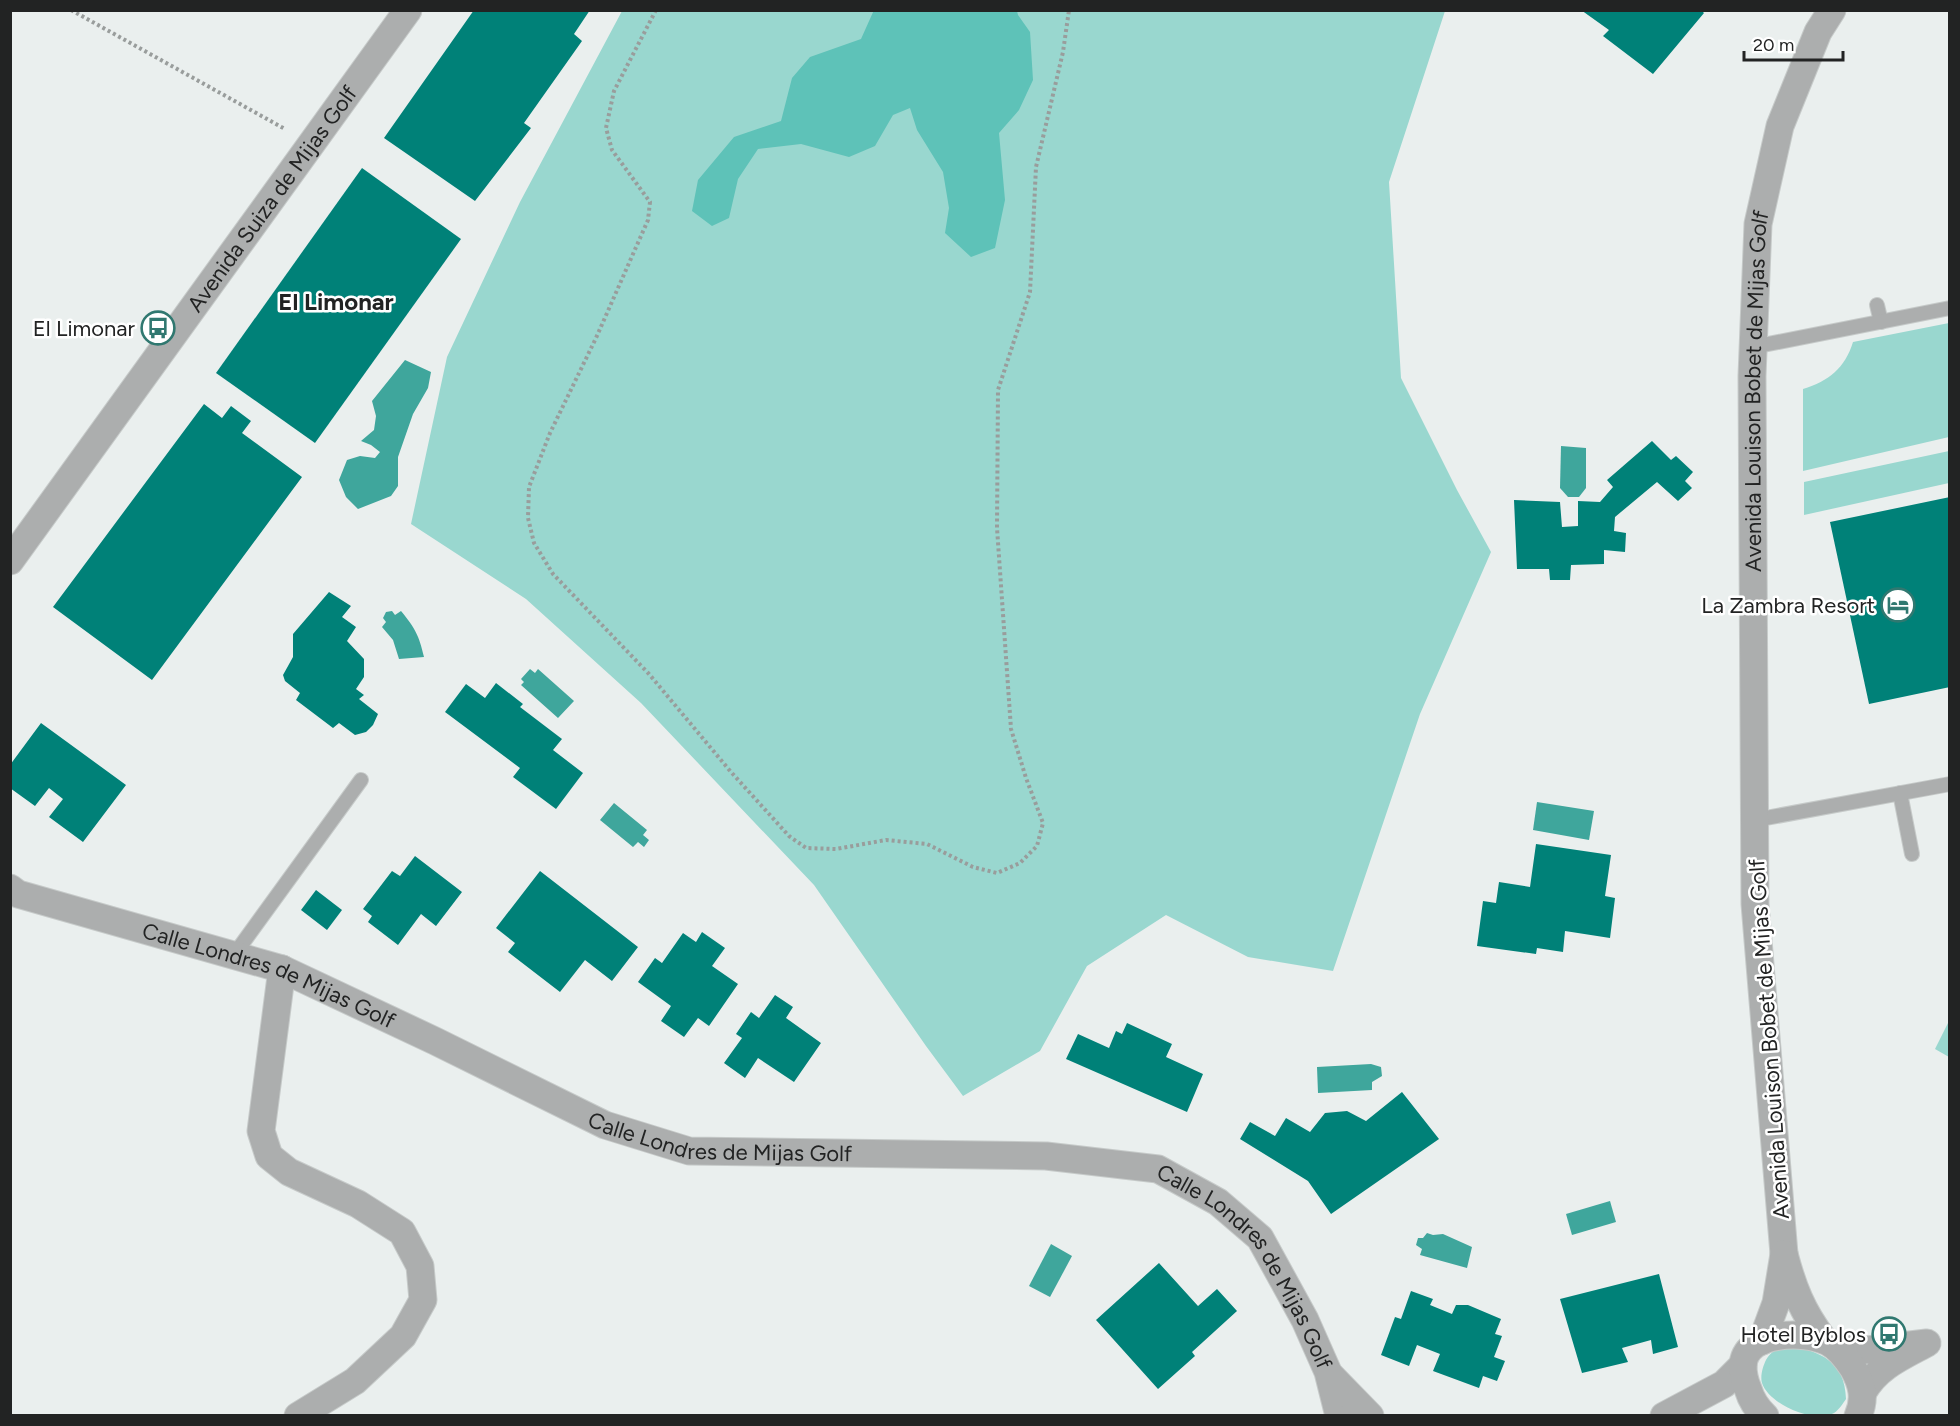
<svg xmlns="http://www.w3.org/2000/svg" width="1960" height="1426" viewBox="0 0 1960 1426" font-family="Figtree,sans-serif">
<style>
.green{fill:#99d7cf}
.forest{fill:#5ec2b8}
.water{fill:#3fa69c}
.building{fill:#008178}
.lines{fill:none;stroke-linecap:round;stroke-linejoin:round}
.lane-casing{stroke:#c6cac9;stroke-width:16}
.street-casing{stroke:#c6cac9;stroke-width:29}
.path{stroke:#999d9c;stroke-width:4;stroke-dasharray:3 3;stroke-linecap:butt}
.lane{stroke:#acaeae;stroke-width:14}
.street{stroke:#acaeae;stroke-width:27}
.labels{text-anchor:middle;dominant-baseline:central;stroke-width:5;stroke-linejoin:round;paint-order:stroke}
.street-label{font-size:22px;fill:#222323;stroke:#fff}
.poi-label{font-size:22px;fill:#222323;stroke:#fff;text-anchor:end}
.neighbourhood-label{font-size:24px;font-weight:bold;fill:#222323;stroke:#fff}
</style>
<rect width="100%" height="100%" fill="#eaefee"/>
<g class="green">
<path d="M622,11H1445L1389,182L1401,378L1457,490L1491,552L1420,714L1333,971L1248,957L1166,915L1087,966L1040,1051L963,1096L926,1046L814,885L641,703L526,599L411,524L447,357L520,202Z"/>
<path d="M1949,323V437L1803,471V389C1829,381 1845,368 1853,342Z"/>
<path d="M1949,451V483L1804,515V482Z"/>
<path d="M1949,1021V1057L1935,1049Z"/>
<path d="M1788,1345C1821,1352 1845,1361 1846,1399C1843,1403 1839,1410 1834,1413C1813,1424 1769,1404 1762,1383C1760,1376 1763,1366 1766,1360C1771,1351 1778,1348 1788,1345Z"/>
</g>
<path class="forest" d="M874,10L1017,11L1018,15L1030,32L1033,80L1019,110L999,133L1005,200L995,248L971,257L945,233L949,208L943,172L917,130L910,108L893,115L875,146L849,157L801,144L758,149L738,179L729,218L712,226L692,211L698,180L734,137L781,121L792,78L810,57L861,39Z"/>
<g class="water">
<path d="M405,360L431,372L428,388L413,414L398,457V486L391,496L358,509L346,497L339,480L347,460L360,456L375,458L380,452L371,445L361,441L374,430L376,416L372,401Z"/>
<path d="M1561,446L1586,448V488L1579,497H1568L1560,488Z"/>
<path d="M392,611L395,615L401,611C415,628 419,635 424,657L399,659L393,640L382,627L386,622L383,618L386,612Z"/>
<path d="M530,669L535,673L538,669L574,701L558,718L521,685L524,682L521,679Z"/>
<path d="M1537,802L1594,811L1589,840L1533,830Z"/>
<path d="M614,803L647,830L643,835L649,840L644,847L638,842L633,847L600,820Z"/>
<path d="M1371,1064L1381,1067L1382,1076L1372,1082V1090L1318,1093L1317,1067Z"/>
<path d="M1610,1201L1616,1222L1572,1235L1566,1214Z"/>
<path d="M1427,1233L1433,1235L1443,1234L1472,1247L1467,1268L1420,1255L1422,1249L1416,1245L1418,1238H1423Z"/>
<path d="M1051,1244L1072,1256L1050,1297L1029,1286Z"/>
</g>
<g class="building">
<path d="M474,10H590L574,34L582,41L524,123L531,128L475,201L384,138Z"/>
<path d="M1581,10H1701L1704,13L1653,74L1603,36L1609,30Z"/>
<path d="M362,168L461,239L315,443L216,373Z"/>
<path d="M204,404L222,418L231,406L251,421L242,433L302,477L152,680L53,607Z"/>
<path d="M1652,441L1671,460L1676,456L1693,472L1685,481L1692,488L1678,501L1657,482L1615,517L1614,531L1626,533L1625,552L1604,550V564L1571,565L1570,580H1550L1549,569H1517L1514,500L1560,502L1562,527L1578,526V501L1600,502L1613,487L1607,480Z"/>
<path d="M1950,497V687L1869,704L1830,522Z"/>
<path d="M329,592L351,606L342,617L356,627L347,641L364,659V677L356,689L364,695L359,699L378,714L373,725L366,732L355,735L339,723L333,728L296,700L300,693L285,681L283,675L293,657V634Z"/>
<path d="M496,683L523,704L520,707L562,739L553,750L583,773L556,809L513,777L520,768L445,712L466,684L485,698Z"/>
<path d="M41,723L126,785L83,842L49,817L63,799L49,788L35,806L10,788V765Z"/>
<path d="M1536,844L1611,855L1605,896L1615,898L1610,938L1565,931L1563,952L1537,948L1536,954L1477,946L1483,901L1496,903L1499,882L1530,887Z"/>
<path d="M415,856L462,892L436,926L421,914L398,945L368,922L372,916L363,909L392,871L400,876Z"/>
<path d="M540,871L638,947L612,981L585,960L560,992L508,952L515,943L496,928Z"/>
<path d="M316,890L342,910L327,930L301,910Z"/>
<path d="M702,932L725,948L712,966L738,984L709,1026L698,1018L684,1037L661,1021L671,1006L638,982L655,958L662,963L683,933L696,942Z"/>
<path d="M775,995L793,1007L786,1018L821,1043L794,1082L758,1058L745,1078L724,1063L742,1038L736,1034L751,1012L759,1018Z"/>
<path d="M1127,1023L1172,1044L1166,1057L1203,1074L1187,1112L1066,1059L1078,1034L1109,1048L1116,1031L1122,1034Z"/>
<path d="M1402,1092L1439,1139L1331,1214L1308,1181L1240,1139L1250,1122L1275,1136L1286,1118L1310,1132L1325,1113L1347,1111L1366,1121Z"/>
<path d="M1159,1263L1198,1306L1217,1289L1237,1311L1192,1352L1195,1356L1158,1389L1096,1320Z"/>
<path d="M1659,1274L1678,1347L1653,1354L1651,1340L1622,1348L1628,1362L1582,1373L1560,1299Z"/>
<path d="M1411,1291L1433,1299L1430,1305L1452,1314L1456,1305H1468L1501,1319L1495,1334L1502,1336L1494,1357L1505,1361L1497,1381L1483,1376L1479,1388L1433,1371L1440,1354L1417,1345L1409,1366L1381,1355L1395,1317L1401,1319Z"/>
</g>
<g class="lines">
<g class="lane-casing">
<g id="lane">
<path d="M1877,305L1881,322"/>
<path d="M1753,347L1950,308"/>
<path d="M1900,793L1912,854"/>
<path d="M1755,820L1950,784"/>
<path d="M234,955L361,780"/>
</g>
</g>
<g class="street-casing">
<g id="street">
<path id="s1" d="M10,561L408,10"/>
<path id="s2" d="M10,888L18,894L282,969L435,1041L605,1125L689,1151L1046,1156L1158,1169L1218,1202L1260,1238L1305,1320L1328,1372L1339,1416"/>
<path d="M282,969L261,1131L269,1156L289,1172L358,1204L402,1232L420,1266L423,1300L403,1336L355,1381L298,1416"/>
<path id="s3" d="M1784,1254L1755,904L1752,376L1758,224L1780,126L1818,32L1832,10"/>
<path d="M1762,1341L1776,1303L1784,1254C1793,1288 1802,1311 1823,1339"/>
<path d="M1836,1347L1867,1350L1927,1343C1901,1357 1877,1367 1863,1392"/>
<path d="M1331,1376L1370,1416"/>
<path d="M1664,1416L1724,1384L1743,1365"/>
<path d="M1765,1416C1756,1408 1751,1399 1748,1389C1745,1382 1743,1374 1743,1366C1744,1331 1805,1330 1828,1342C1838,1347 1847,1359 1853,1368C1862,1384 1866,1398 1858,1416"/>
</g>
</g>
<g class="path">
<path d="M71,10L285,129"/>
<path d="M656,10L614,91L606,128L612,150L650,202L648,220L596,338L550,433L529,487L528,518L534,543L553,574L649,674L731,772L789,836L806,848L836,849L886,840L927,844L973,867L997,873L1020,863L1037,846L1043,823L1026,778L1011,729L997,528L998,390L1030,292L1036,167L1063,52L1069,10"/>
</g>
<use href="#lane" class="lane"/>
<use href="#street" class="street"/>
</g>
<defs>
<g id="bus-ring" transform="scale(1.725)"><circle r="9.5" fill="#fff" stroke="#307870" stroke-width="1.5"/><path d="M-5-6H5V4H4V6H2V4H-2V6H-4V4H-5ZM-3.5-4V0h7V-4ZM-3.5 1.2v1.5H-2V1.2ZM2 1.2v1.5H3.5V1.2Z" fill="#307870"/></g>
<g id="hotel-ring" transform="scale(1.725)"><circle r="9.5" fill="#fff" stroke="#307870" stroke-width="1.5"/><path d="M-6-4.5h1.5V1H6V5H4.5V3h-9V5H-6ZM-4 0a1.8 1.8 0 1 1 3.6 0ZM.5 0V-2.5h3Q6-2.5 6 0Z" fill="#307870"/></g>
</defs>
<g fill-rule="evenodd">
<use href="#bus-ring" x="158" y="328"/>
<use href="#hotel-ring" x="1898" y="605"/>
<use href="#bus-ring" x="1889" y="1334"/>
</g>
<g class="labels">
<g class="street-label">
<text stroke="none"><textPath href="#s1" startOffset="447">Avenida Suiza de Mijas Golf</textPath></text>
<text stroke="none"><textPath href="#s3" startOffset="864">Avenida Louison Bobet de Mijas Golf</textPath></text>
<text stroke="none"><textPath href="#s2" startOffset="274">Calle Londres de Mijas Golf</textPath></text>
<text transform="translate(1769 1039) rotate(-94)">Avenida Louison Bobet de Mijas Golf</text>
<text stroke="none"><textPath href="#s2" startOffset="760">Calle Londres de Mijas Golf</textPath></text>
<text stroke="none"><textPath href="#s2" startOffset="1336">Calle Londres de Mijas Golf</textPath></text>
</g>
<g class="poi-label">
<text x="135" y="328">El Limonar</text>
<text x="1875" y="605">La Zambra Resort</text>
<text x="1866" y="1334">Hotel Byblos</text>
</g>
<g class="neighbourhood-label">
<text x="336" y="301">El Limonar</text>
</g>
</g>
<rect width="1960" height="1426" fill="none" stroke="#222323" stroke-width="24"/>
<path d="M1744 51v9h99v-9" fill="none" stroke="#222323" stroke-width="3"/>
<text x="1753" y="51" font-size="18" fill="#222323" stroke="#ffffff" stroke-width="4.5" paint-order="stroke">20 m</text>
</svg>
